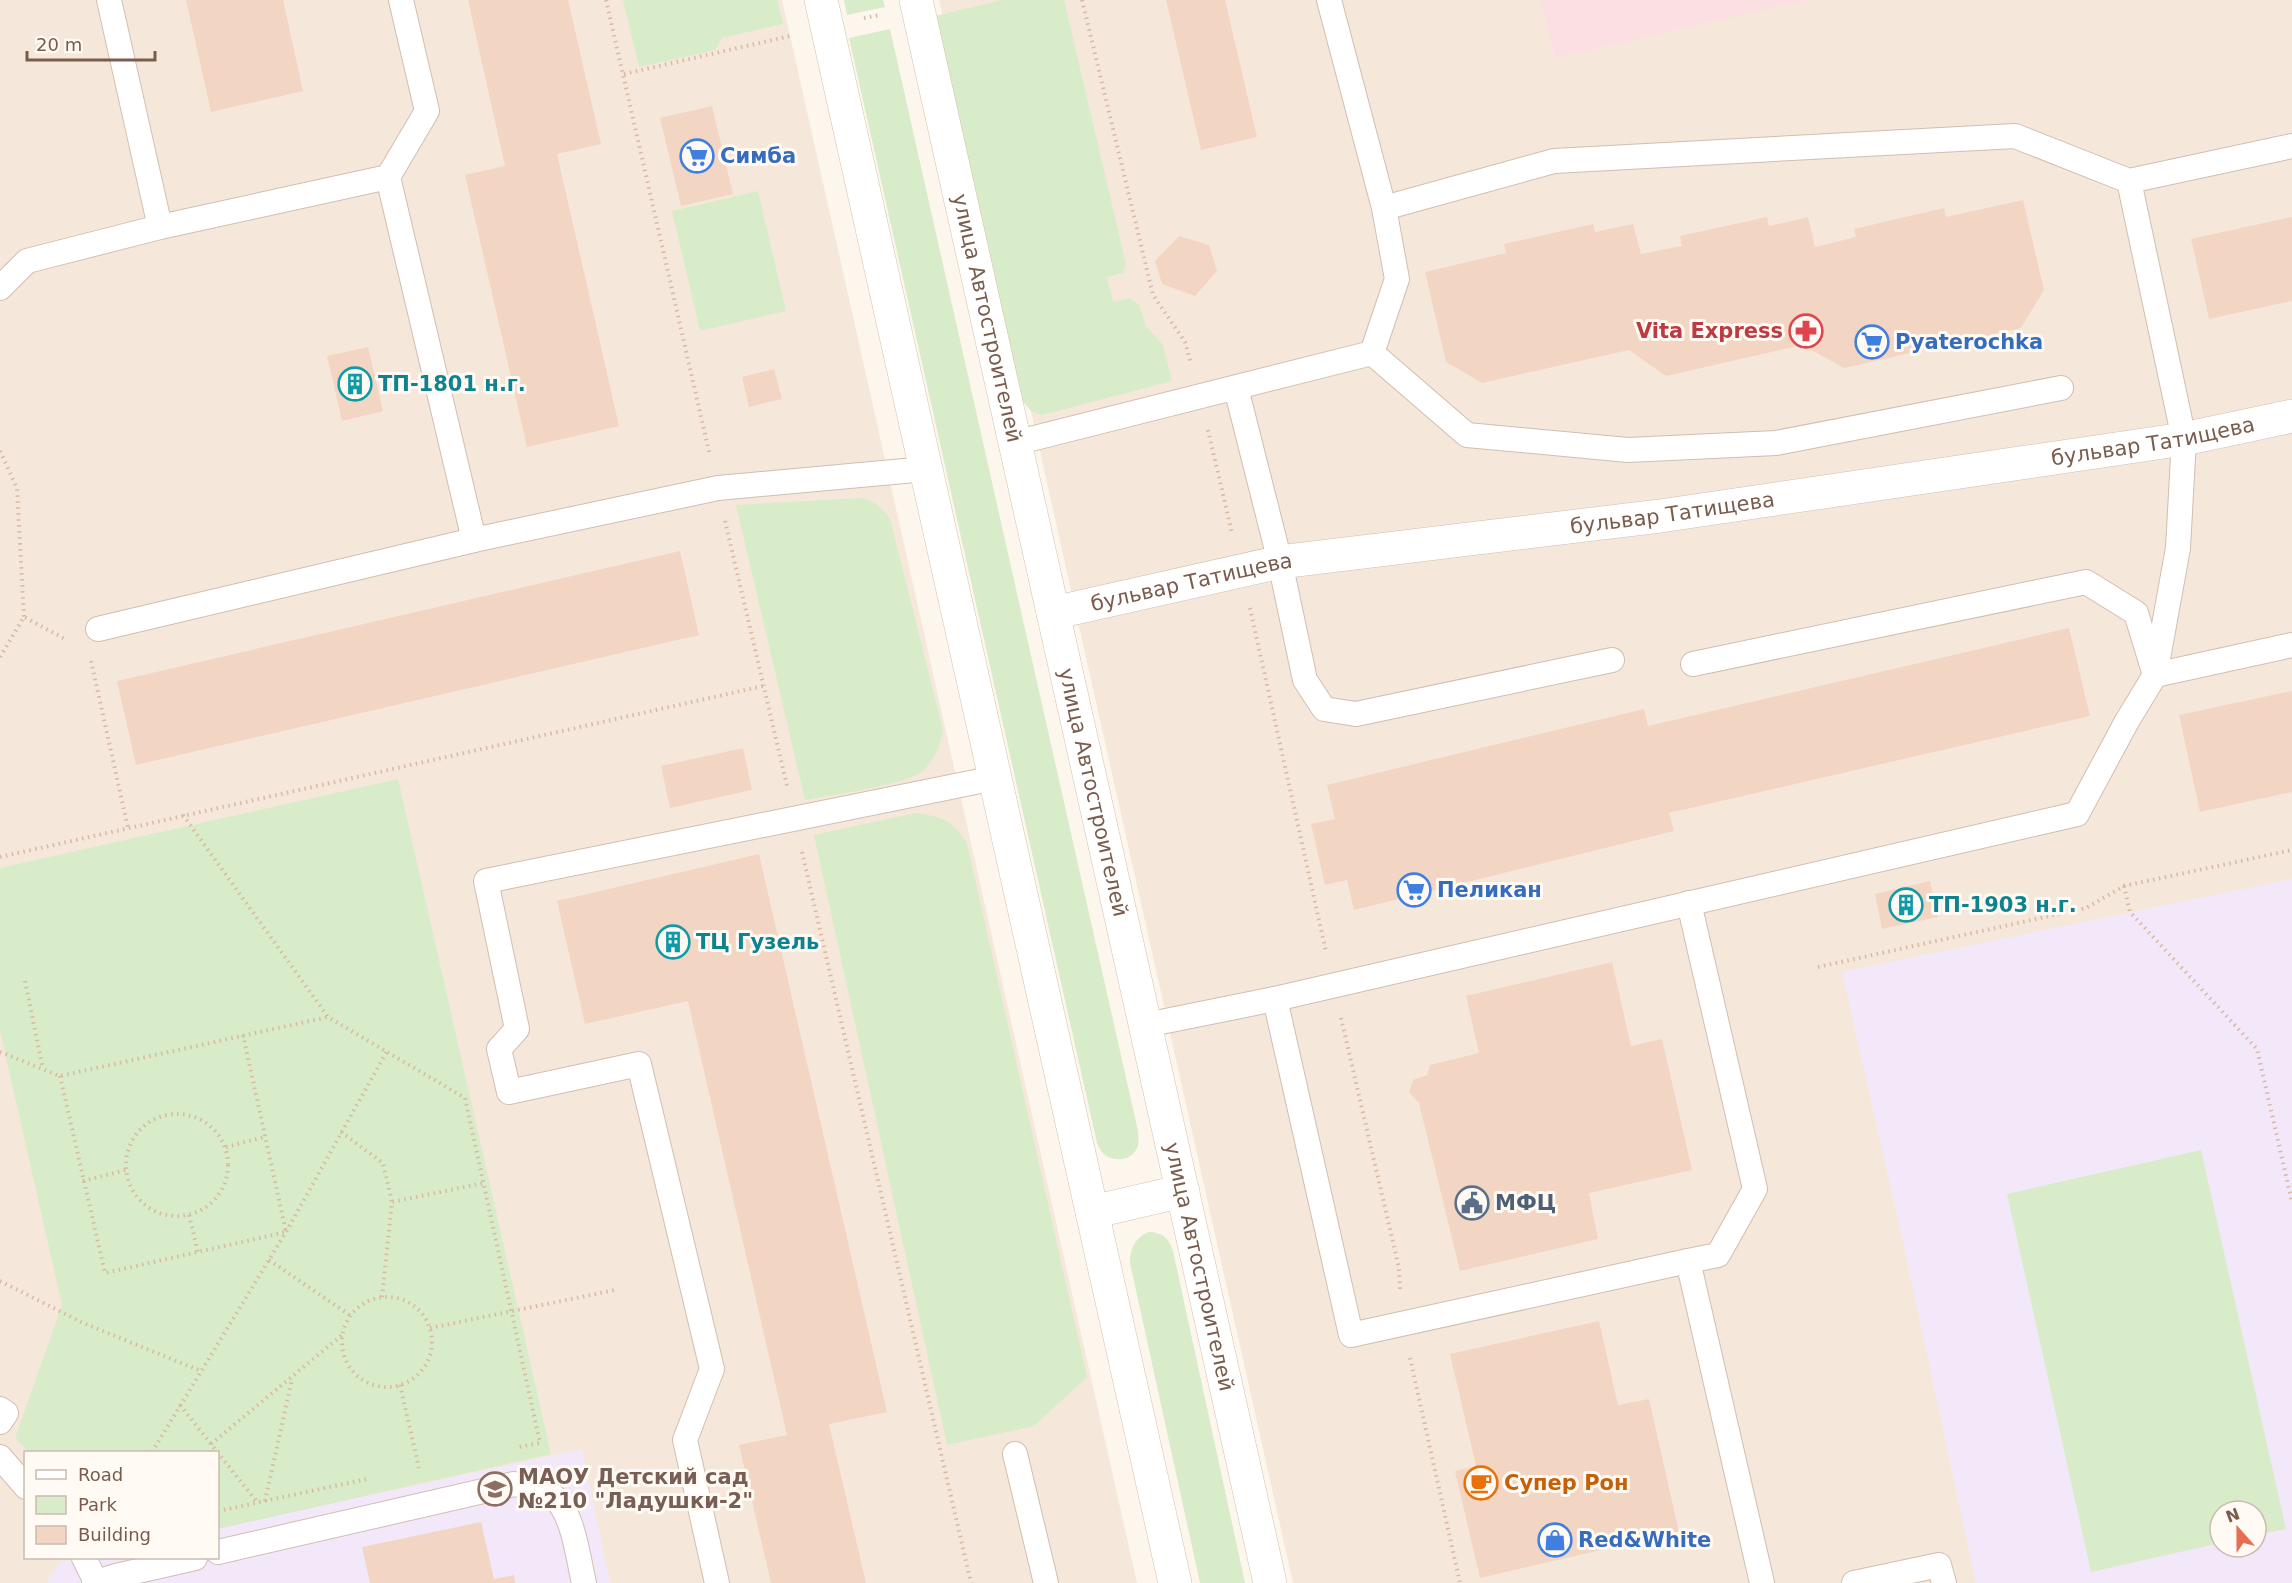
<svg xmlns="http://www.w3.org/2000/svg" width="2292" height="1583" viewBox="0 0 2292 1583" font-family="'DejaVu Sans',sans-serif">
<style>
.residential{fill:#f5e8da;fill-rule:evenodd}
.education{fill:#f3e8fa;fill-rule:evenodd}
.medical{fill:#fbdfe3}
.green{fill:#d8ecc9}
.building{fill:#f3d5c3}
.lines{fill:none;stroke-linecap:round;stroke-linejoin:round}
.service-casing{stroke:#d1beb0;stroke-width:26}
.minor-casing{stroke:#d1beb0;stroke-width:34}
.secondary-casing{stroke:#d6c0b0;stroke-width:34}
.path{stroke:#d9b8a5;stroke-width:4;stroke-dasharray:1.5 4.5;stroke-linecap:butt}
.service{stroke:#fff;stroke-width:24}
.minor{stroke:#fff;stroke-width:33}
.secondary{stroke:#fff;stroke-width:33}
.labels{text-anchor:middle;dominant-baseline:central;stroke-width:6;stroke-linejoin:round;paint-order:stroke}
.shop-label{font-size:21px;font-weight:bold;fill:#366cbe;stroke:#fffaf3;text-anchor:start}
.street-label{font-size:21px;fill:#7a5c4d;stroke:#fffaf3}
.health-label{font-size:21px;font-weight:bold;fill:#be3a42;stroke:#fffaf3;text-anchor:end}
.culture-label{font-size:21px;font-weight:bold;fill:#0d838f;stroke:#fffaf3;text-anchor:start}
.service-label{font-size:21px;font-weight:bold;fill:#4e5e75;stroke:#fffaf3;text-anchor:start}
.education-label{font-size:21px;font-weight:bold;fill:#785e54;stroke:#fffaf3;text-anchor:start}
.food-label{font-size:21px;font-weight:bold;fill:#c56008;stroke:#fffaf3;text-anchor:start}
</style>
<rect width="100%" height="100%" fill="#fdf6ec"/>
<g class="residential">
<path d="M0,0H782L1137,1583H0ZM26,1452H218V1558H26Z"/>
<path d="M939,0H2292V1583H1293ZM2220,1511H2256V1547H2220Z"/>
</g>
<g class="education">
<path d="M2292,879V1583H1976L1903,1242L1842,972ZM2220,1511H2256V1547H2220Z"/>
<path d="M582,1449L610,1583H46L60,1562L80,1558H218V1528Z"/>
</g>
<path class="medical" d="M1540,0H1806L1555,58Z"/>
<g class="green">
<path d="M623,0H777L783,24L722,38L715,50L639,67Z"/>
<path d="M844,0H883L885,7L847,15Z"/>
<path d="M1002,0H1064L1126,264L1123,273L1107,277L1113,302L1130,298L1139,305L1146,326L1163,345L1172,381L1042,415L1031,411L1019,397L927,18Z"/>
<path d="M890,29L1138,1131C1138,1135 1139,1141 1138,1146C1133,1160 1116,1163 1105,1155C1101,1152 1099,1147 1097,1143L849,38Z"/>
<path d="M758,191L786,311L700,331L672,211Z"/>
<path d="M861,498C875,502 882,507 890,519L943,730C941,744 933,762 923,771C909,784 827,796 805,800L736,505Z"/>
<path d="M398,779L551,1454L218,1529V1452H29L15,1438L62,1305L0,1031V868Z"/>
<path d="M915,813C943,817 950,819 967,843L1087,1377L1034,1426L947,1445L814,835Z"/>
<path d="M2201,1150L2286,1529L2256,1535V1511H2220V1543L2091,1572L2007,1194Z"/>
<path d="M1148,1232C1162,1232 1169,1238 1173,1251L1245,1583H1200L1130,1263C1130,1249 1134,1239 1148,1232Z"/>
</g>
<g class="building">
<path d="M186,0H283L303,91L211,112Z"/>
<path d="M468,0H568L601,144L557,154L619,426L527,447L465,175L505,166Z"/>
<path d="M1166,0H1225L1257,137L1201,150Z"/>
<path d="M712,106L733,194L681,206L660,118Z"/>
<path d="M2023,200L2044,290L2021,328L1844,368L1802,345L1666,376L1629,350L1482,383L1446,362L1425,272L1506,253L1504,244L1593,224L1595,232L1633,224L1641,254L1682,246L1680,236L1767,217L1769,226L1808,217L1815,247L1856,237L1854,229L1944,208L1946,217Z"/>
<path d="M2292,217V301L2209,319L2191,239Z"/>
<path d="M1179,236L1209,245L1217,271L1195,296L1162,284L1155,261Z"/>
<path d="M368,347L383,411L342,421L327,356Z"/>
<path d="M774,369L782,399L749,407L742,377Z"/>
<path d="M680,551L699,635L136,765L117,681Z"/>
<path d="M2069,628L2090,716L1669,813L1674,831L1354,910L1347,880L1325,885L1311,824L1335,819L1327,785L1644,709L1648,726Z"/>
<path d="M2292,691V792L2200,812L2179,715Z"/>
<path d="M743,748L752,790L670,808L661,766Z"/>
<path d="M759,854L887,1412L829,1424L866,1583H771L739,1445L787,1435L688,1001L585,1024L557,901Z"/>
<path d="M1930,881L1938,917L1882,929L1875,894Z"/>
<path d="M1612,962L1631,1046L1662,1039L1692,1170L1589,1193L1598,1239L1460,1271L1419,1103L1409,1092L1413,1080L1427,1075L1430,1065L1479,1053L1466,996Z"/>
<path d="M1599,1321L1618,1405L1649,1399L1679,1532L1480,1578L1455,1471L1476,1466L1450,1354Z"/>
<path d="M481,1522L494,1579L514,1575L515,1583H370L362,1547Z"/>
</g>
<g class="lines">
<g class="service-casing">
<g id="service">
<path d="M388,177L474,540"/>
<path d="M1384,208L1554,161L2015,136L2129,181L2292,146"/>
<path d="M160,227L388,177L427,111L401,0"/>
<path d="M0,288L27,261L160,227L109,0"/>
<path d="M1372,353L1467,435L1628,450L1776,443L2061,388"/>
<path d="M1236,388L1280,562L1305,680L1324,709L1356,714L1612,660"/>
<path d="M1015,443L1372,353L1397,279L1384,208L1329,0"/>
<path d="M98,629L474,540L718,488L926,469"/>
<path d="M1693,664L2086,582L2136,613L2155,675L2178,548L2184,439L2129,181"/>
<path d="M1689,903L1755,1189L1718,1255L1688,1261L1762,1583"/>
<path d="M1275,999L1351,1335L1688,1261"/>
<path d="M1146,1025L1275,999L2077,814L2127,721L2155,675L2292,645"/>
<path d="M0,1409L6,1413L0,1422"/>
<path d="M1015,1454L1046,1583"/>
<path d="M0,1457L26,1487"/>
<path d="M218,1552L514,1484C526,1486 539,1487 550,1494C573,1508 578,1558 584,1583"/>
<path d="M84,1558L96,1582"/>
<path d="M94,1583L116,1576L195,1558"/>
<path d="M717,1583L685,1440L712,1369L639,1064L509,1092L499,1049L517,1029L486,881L995,778"/>
<path d="M1854,1583L1939,1565L1944,1583"/>
</g>
</g>
<g class="minor-casing">
<g id="minor">
<path id="s1" d="M1053,613L1280,562L1660,516L2184,439L2292,416"/>
</g>
</g>
<g class="secondary-casing">
<g id="secondary">
<path d="M821,0L1175,1583"/>
<path id="s2" d="M916,0L1270,1583"/>
<path d="M1092,1212L1183,1191"/>
</g>
</g>
<g class="path">
<path d="M606,0L710,456"/>
<path d="M1082,0L1153,295L1185,342L1191,364"/>
<path d="M864,18L880,15"/>
<path d="M624,74L790,36"/>
<path d="M1208,430L1232,533"/>
<path d="M0,451L17,488L24,617"/>
<path d="M725,521L787,786"/>
<path d="M1250,608L1326,952"/>
<path d="M0,657L24,617L67,640"/>
<path d="M91,661L128,828"/>
<path d="M183,815L328,1017L465,1098L540,1443L518,1447"/>
<path d="M802,852L971,1583"/>
<path d="M0,857L763,686"/>
<path d="M2124,886L2130,912L2257,1049L2292,1202"/>
<path d="M1818,967L2086,908L2124,886L2292,850"/>
<path d="M25,981L43,1069"/>
<path d="M1341,1018L1399,1268L1400,1289"/>
<path d="M0,1052L60,1076L328,1017"/>
<path d="M60,1076L105,1273L286,1232L243,1035"/>
<circle cx="177" cy="1165" r="51"/>
<path d="M341,1132L383,1163L392,1202"/>
<path d="M226,1147L265,1137"/>
<path d="M83,1181L126,1170"/>
<path d="M189,1215L198,1252"/>
<path d="M269,1260L351,1316"/>
<path d="M0,1281L83,1323L201,1371"/>
<path d="M382,1297L392,1202L484,1183"/>
<circle cx="387" cy="1342" r="45"/>
<path d="M430,1328L615,1290"/>
<path d="M1410,1358L1460,1583"/>
<path d="M400,1385L419,1468"/>
<path d="M180,1405L257,1502"/>
<path d="M211,1444L342,1335"/>
<path d="M152,1452L286,1232L387,1051"/>
<path d="M265,1501L292,1379"/>
<path d="M218,1511L367,1479"/>
</g>
<use href="#service" class="service"/>
<use href="#minor" class="minor"/>
<use href="#secondary" class="secondary"/>
</g>
<defs>
<g id="supermarket-ring" transform="scale(1.725)"><circle r="9.5" fill="#fffaf3" stroke="#3f7fe0" stroke-width="1.5"/><path d="M-6-5.5h2.5l.6 2H6L4.5 2H-2.5L-4.4-4H-6ZM-1.5 3.2a1.3 1.3 0 1 0 .1 0ZM3 3.2a1.3 1.3 0 1 0 .1 0Z" fill="#3f7fe0"/></g>
<g id="pharmacy-ring" transform="scale(1.725)"><circle r="9.5" fill="#fffaf3" stroke="#e0444e" stroke-width="1.5"/><path d="M-2-6h4v4h4v4h-4v4h-4v-4h-4v-4h4Z" fill="#e0444e"/></g>
<g id="building-ring" transform="scale(1.725)"><circle r="9.5" fill="#fffaf3" stroke="#0f9aa8" stroke-width="1.5"/><path d="M-4-6H4V6H1V3H-1V6H-4ZM-2.5-4.3h1.7v1.8h-1.7ZM.8-4.3h1.7v1.8H.8ZM-2.5-1h1.7V.8h-1.7ZM.8-1h1.7V.8H.8Z" fill="#0f9aa8"/></g>
<g id="civic-ring" transform="scale(1.725)"><circle r="9.5" fill="#fffaf3" stroke="#5c6f8a" stroke-width="1.5"/><path d="M-.6-6.5H3V-4.5H.6V-3L4-1V1h2V6H-6V1h2V-1L-.6-3ZM-1.2 2.5V6h2.4V2.5Z" fill="#5c6f8a"/></g>
<g id="cafe-ring" transform="scale(1.725)"><circle r="9.5" fill="#fffaf3" stroke="#e8710a" stroke-width="1.5"/><path d="M-5.5-4.5H6V0H3Q3 3.5 0 3.5H-2.5Q-5.5 3.5-5.5 0ZM3-3.2v2h1.7v-2ZM-6 4.5H4V6H-6Z" fill="#e8710a"/></g>
<g id="school-ring" transform="scale(1.725)"><circle r="9.5" fill="#fffaf3" stroke="#8d6e63" stroke-width="1.5"/><path d="M0-5L7-2L0 1L-7-2ZM-4 1L0 2.5L4 1V4Q0 6-4 4Z" fill="#8d6e63"/></g>
<g id="shop-ring" transform="scale(1.725)"><circle r="9.5" fill="#fffaf3" stroke="#3f7fe0" stroke-width="1.5"/><path d="M-5-2.5h2.3a2.7 3.5 0 0 1 5.4 0H5L5.5 6h-11ZM-1.5-2.5h3a1.5 2.3 0 0 0-3 0Z" fill="#3f7fe0"/></g>
</defs>
<g fill-rule="evenodd">
<use href="#supermarket-ring" x="697" y="156"/>
<use href="#pharmacy-ring" x="1806" y="331"/>
<use href="#supermarket-ring" x="1872" y="342"/>
<use href="#building-ring" x="355" y="384"/>
<use href="#supermarket-ring" x="1414" y="890"/>
<use href="#building-ring" x="1906" y="905"/>
<use href="#building-ring" x="673" y="942"/>
<use href="#civic-ring" x="1472" y="1203"/>
<use href="#cafe-ring" x="1481" y="1483"/>
<use href="#school-ring" x="495" y="1489"/>
<use href="#shop-ring" x="1555" y="1540"/>
</g>
<g class="labels">
<g class="shop-label">
<text x="720" y="156">Симба</text>
<text x="1895" y="342">Pyaterochka</text>
<text x="1437" y="890">Пеликан</text>
<text x="1578" y="1540">Red&amp;White</text>
</g>
<g class="street-label">
<text stroke="none"><textPath href="#s2" startOffset="326">улица Автостроителей</textPath></text>
<text stroke="none"><textPath href="#s1" startOffset="1114">бульвар Татищева</textPath></text>
<text stroke="none"><textPath href="#s1" startOffset="628">бульвар Татищева</textPath></text>
<text stroke="none"><textPath href="#s1" startOffset="142">бульвар Татищева</textPath></text>
<text stroke="none"><textPath href="#s2" startOffset="812">улица Автостроителей</textPath></text>
<text stroke="none"><textPath href="#s2" startOffset="1298">улица Автостроителей</textPath></text>
</g>
<g class="health-label">
<text x="1783" y="331">Vita Express</text>
</g>
<g class="culture-label">
<text x="378" y="384">ТП-1801 н.г.</text>
<text x="1929" y="905">ТП-1903 н.г.</text>
<text x="696" y="942">ТЦ Гузель</text>
</g>
<g class="service-label">
<text x="1495" y="1203">МФЦ</text>
</g>
<g class="education-label">
<text x="518" y="1477">МАОУ Детский сад<tspan x="518" dy="24">№210 "Ладушки-2"</tspan></text>
</g>
<g class="food-label">
<text x="1504" y="1483">Супер Рон</text>
</g>
</g>
<rect x="24" y="1451" width="195" height="108" fill="#fffaf3" stroke="#cabbb1" stroke-width="1.5"/>
<rect x="36" y="1470" width="30" height="9" fill="#ffffff" stroke="#cabbb1" stroke-width="1.5"/>
<text x="78" y="1481" font-size="18" fill="#7a5c4d">Road</text>
<rect x="36" y="1496" width="30" height="18" fill="#d8ecc9" stroke="#cabbb1" stroke-width="1.5"/>
<text x="78" y="1511" font-size="18" fill="#7a5c4d">Park</text>
<rect x="36" y="1526" width="30" height="18" fill="#f3d5c3" stroke="#cabbb1" stroke-width="1.5"/>
<text x="78" y="1541" font-size="18" fill="#7a5c4d">Building</text>
<g transform="translate(2238 1529) rotate(339)"><circle r="28" fill="#fffaf3" stroke="#cabbb1" stroke-width="1.5"/>
<path d="M0-4.5L10 22L0 15L-10 22Z" fill="#e76f51"/>
<text y="-9" font-size="16" font-weight="bold" text-anchor="middle" fill="#7a5c4d">N</text>
</g>
<path d="M27 51v9h128v-9" fill="none" stroke="#7a5c4d" stroke-width="3"/>
<text x="36" y="51" font-size="18" fill="#7a5c4d" stroke="#fffaf3" stroke-width="4.5" paint-order="stroke">20 m</text>
</svg>
